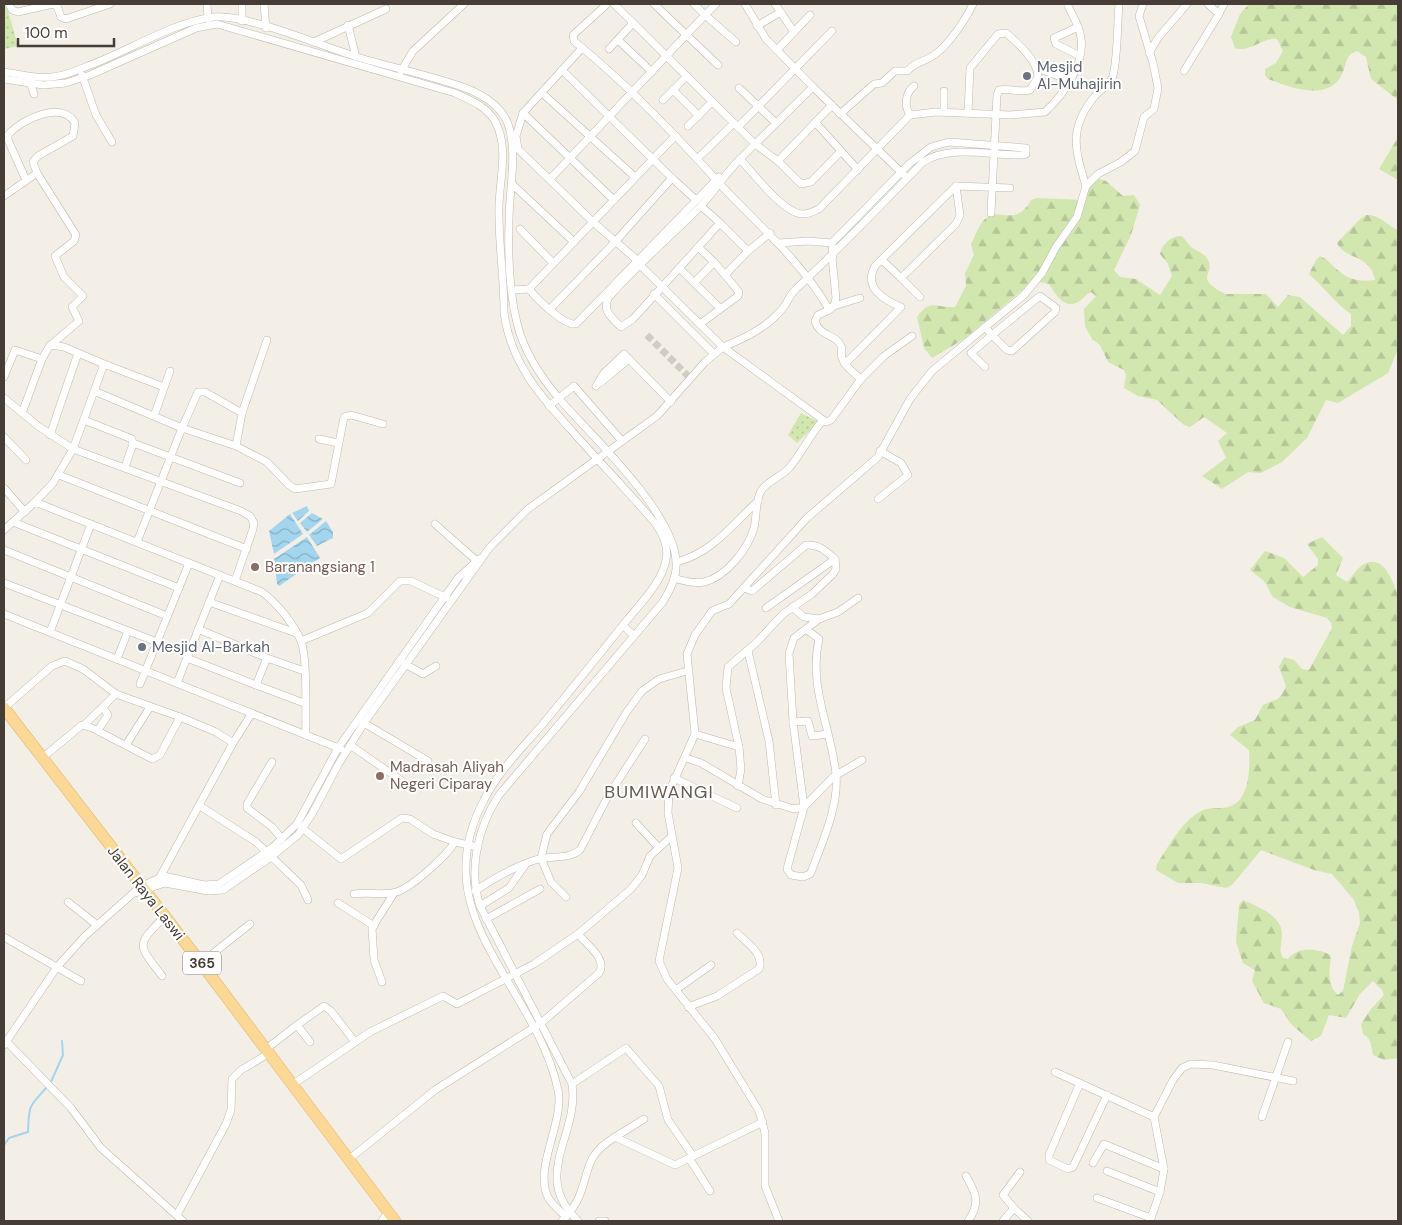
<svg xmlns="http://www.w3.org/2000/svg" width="1402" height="1225" viewBox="0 0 1402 1225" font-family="'DM Sans',sans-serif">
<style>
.grass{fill:url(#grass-dots)}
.forest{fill:url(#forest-firs)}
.water{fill:url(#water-waves)}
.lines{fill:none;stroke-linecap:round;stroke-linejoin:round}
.stream{stroke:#a4d5ef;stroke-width:2}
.street-tunnel{stroke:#d0cbc3;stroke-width:7;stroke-dasharray:7 3.5;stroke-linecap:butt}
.street-casing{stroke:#c1b8ac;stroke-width:8}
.primary-casing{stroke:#e1b466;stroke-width:12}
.street{stroke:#fff;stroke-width:7}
.primary{stroke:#fcd896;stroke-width:11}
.worship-dot{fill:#6b7280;stroke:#fff;stroke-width:2}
.education-dot{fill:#8d6e63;stroke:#fff;stroke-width:2}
.labels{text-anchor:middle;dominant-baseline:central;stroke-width:4;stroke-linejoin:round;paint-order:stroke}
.shield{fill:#fff;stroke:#7e7872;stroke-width:1}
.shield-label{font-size:14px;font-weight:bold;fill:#463e36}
.worship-label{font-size:15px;fill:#5b616d;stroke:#fff;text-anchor:start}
.education-label{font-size:15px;fill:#785e54;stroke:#fff;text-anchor:start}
.street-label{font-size:15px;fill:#463e36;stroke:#fff}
.quarter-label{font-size:18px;letter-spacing:1px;fill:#685b4d;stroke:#fff}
</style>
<defs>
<pattern id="grass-dots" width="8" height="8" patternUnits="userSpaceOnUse" patternTransform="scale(1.25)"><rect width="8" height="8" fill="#d2e6b0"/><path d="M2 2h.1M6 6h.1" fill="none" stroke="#b6c698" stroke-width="1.8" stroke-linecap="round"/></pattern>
<pattern id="forest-firs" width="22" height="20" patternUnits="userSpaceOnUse" patternTransform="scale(1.25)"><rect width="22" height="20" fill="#d2e6b0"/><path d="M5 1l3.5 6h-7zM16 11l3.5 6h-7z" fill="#b6c698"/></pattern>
<pattern id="water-waves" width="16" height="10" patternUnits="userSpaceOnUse" patternTransform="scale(1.25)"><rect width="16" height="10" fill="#a4d5ef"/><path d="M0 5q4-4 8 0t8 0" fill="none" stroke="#87aec2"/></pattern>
</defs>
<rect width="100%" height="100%" fill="#f3eee6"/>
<g class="grass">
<path d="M4,4H6L18,46L4,49Z"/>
<path d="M801,413L819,422L797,443L788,435Z"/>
</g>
<g class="forest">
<path d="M1249,4H1398V100L1371,79L1366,57L1357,51C1347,54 1347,60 1344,69C1333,104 1292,88 1268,79L1265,75V69L1276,63L1283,51L1277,39C1262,37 1250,53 1235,48L1231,37L1240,14Z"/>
<path d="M1397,139H1398V180L1379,169Z"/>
<path d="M1094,177L1106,181L1123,196L1134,195L1140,205L1131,235L1114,270L1120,277L1136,279L1160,295L1172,276L1168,264L1160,254C1163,243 1171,236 1182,236C1185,239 1187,243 1190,246C1195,251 1204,252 1208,260C1215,276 1193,277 1225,294H1266L1278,307L1288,295L1300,297L1343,335L1351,326V314C1335,303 1324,287 1309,274L1316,260L1320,256L1326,259C1343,276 1350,283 1375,280C1370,253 1346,261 1337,243L1359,220L1366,215C1380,214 1387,226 1398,230V349L1388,373L1338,403L1326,400L1307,438L1282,462L1261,473L1248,472L1222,489L1202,476L1226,458L1218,441L1227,433L1204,417L1190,427L1184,425L1157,400L1138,396L1124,388L1126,375L1124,370L1108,362L1100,345L1092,339L1085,326L1084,309L1096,296L1091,292C1086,294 1083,299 1078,302C1064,310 1055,293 1049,284L1036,281L1027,286L964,339L932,358L924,348L917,317C931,298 934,308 955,307L966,286L965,273L974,255L971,244C975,237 978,226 984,220C999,205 1015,229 1031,200L1037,198L1084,200L1086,185Z"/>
<path d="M1322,537L1343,558L1336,575L1347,582C1352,577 1356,570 1361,566C1383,551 1392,580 1398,595V1058L1384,1060L1373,1055C1371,1045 1372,1039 1363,1034L1361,1024L1371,1009L1384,995L1382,990L1373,981L1360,994L1346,1018L1329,1015L1321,1036L1311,1041L1292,1025L1281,1009L1264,1003L1252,981L1255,970L1243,963L1236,942L1239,905L1243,900C1257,906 1283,916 1282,935C1282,944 1278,949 1283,958L1288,959C1298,946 1317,948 1331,955C1330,969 1326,985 1338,995L1343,991L1352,946L1360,923L1359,912L1354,900L1332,874L1314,870L1261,850L1232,885L1226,888L1201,883H1178L1156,870L1157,864C1169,846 1181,822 1201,811C1210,806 1222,810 1231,806C1250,799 1250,766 1249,750L1230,735L1238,727L1255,720L1263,705C1278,698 1279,702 1286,686L1279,667L1284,657L1294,660L1302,669L1309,670L1332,628L1331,623L1327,618L1290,607L1273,597L1264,581L1250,570L1265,551L1284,558L1303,577L1318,565V559L1307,544Z"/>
</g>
<g class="water">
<path d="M307,506L309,511L298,521L292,513Z"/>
<path d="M312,513L323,519L307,532L300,523Z"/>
<path d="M290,514L303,534L274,554L269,531Z"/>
<path d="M326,521L333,532V538L317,546L309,535Z"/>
<path d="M307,537L320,558L279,586L277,584L274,559Z"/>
</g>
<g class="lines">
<g class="stream">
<path d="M50,1084L63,1055L62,1041"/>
<path d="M4,1145L9,1138L28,1132C29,1104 29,1107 47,1087"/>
</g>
<path class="street-tunnel" d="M647,335L690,378"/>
<g class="street-casing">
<g id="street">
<path d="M9,4L12,10L18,12L53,4L57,6L61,17L66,19L110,4"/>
<path d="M207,4L208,19"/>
<path d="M242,4V21"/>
<path d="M264,4L266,28"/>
<path d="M614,4L755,144L740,159"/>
<path d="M654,4L718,65"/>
<path d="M694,4L705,15L716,4"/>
<path d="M745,4L766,39L813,87L755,144L778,161"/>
<path d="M775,4L794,32"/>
<path d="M1208,4L1219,14L1224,4"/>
<path d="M348,25L356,57"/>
<path d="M757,26L779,13"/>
<path d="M1078,27L1054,38L1056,44L1080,56"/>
<path d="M618,40L652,72"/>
<path d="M314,42L386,9"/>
<path d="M582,48L523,113L516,136L518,149L593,222L637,260"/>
<path d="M609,49L633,23"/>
<path d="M777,50L810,15"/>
<path d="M1149,53L1158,38L1187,4"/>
<path d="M1037,68L1069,80"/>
<path d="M562,70L672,178"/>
<path d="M401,71L413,51L464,4"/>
<path d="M1184,71L1219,14"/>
<path d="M4,72C20,74 36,79 52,77C66,76 80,69 93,64C132,49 172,23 213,17C244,13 322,46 354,56C392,68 431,75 468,89C485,96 501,106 508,124C518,153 509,190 509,221C508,253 509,291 517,323C524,353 542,379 562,402C594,438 676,515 676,563C677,577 670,591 662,603L499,795C478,827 468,869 480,906L572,1084C580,1135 530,1175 578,1221"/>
<path d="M82,75L96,115L112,142"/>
<path d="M4,79L43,85L66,83L90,75L196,28L217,24L455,93C470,100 486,106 495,121C509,147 500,177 499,205C498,240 504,276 504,312C510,362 540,396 573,432C600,463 629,492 655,523C663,534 669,546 666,560C662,582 641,603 627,620C599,655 571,690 542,725C522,748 498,772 484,800C422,917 536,985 558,1090C565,1122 532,1170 549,1199C554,1206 560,1211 566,1217"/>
<path d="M30,82L34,94"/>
<path d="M813,87L904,175"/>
<path d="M739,88L776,123"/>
<path d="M673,90L687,76"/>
<path d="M542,93L635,177"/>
<path d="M663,100L673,90L699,116"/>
<path d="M832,105L778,161L801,184L811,182L841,151L858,170"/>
<path d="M944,112V91"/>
<path d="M523,113L614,200"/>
<path d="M968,113L970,68L998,34L1006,33C1018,43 1038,61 1038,77L1030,90C1020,93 1010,88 999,90L997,95L991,213"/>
<path d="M840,114L874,84L882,83L895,71H907C919,59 924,63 934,55C948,46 966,19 973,4"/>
<path d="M910,115C904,106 905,93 914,86"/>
<path d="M815,122L841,151"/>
<path d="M688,126L712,102"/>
<path d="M738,127L832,31"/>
<path d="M675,136L529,289C537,299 564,326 576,324L719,177"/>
<path d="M697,159L734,123"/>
<path d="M550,179L705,15L736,42"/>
<path d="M26,180L8,140V135C21,119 63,100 75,123L73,136L38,156L33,162L37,173L76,235L74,241L55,256L64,277L83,296L72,307L79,321L52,344"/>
<path d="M512,184L574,242"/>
<path d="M1086,186C1075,150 1068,128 1095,96C1100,90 1111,84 1113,76C1118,54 1117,27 1119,4"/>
<path d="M4,196L37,173"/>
<path d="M701,206L720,223"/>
<path d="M520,229L553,263"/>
<path d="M770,233L748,251L720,223L633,319L621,327C612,318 601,310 609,297C637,265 670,237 700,207C715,191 725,174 740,159C753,173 784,214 803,214C809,214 814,211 819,209L910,115L936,112L1010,115L1045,112C1063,95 1085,65 1081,38C1080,27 1073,16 1068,6"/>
<path d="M779,243L808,241L832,243L833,256"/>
<path d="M698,247L714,262"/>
<path d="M882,260L901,278"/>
<path d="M640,265L723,347C745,338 768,327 783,308C788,302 790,294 796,289C840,248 881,205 923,162C951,144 990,156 1022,155L1026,154V148L949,142L931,147L909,164L832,243"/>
<path d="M679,268L720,308"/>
<path d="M695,282L714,262L725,275"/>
<path d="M512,290L529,289"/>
<path d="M654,294L714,354"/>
<path d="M1040,296L1056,308L1055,312L1012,351L1007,350L992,335Z"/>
<path d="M920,297L901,278L956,224L960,215L956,186"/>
<path d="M834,306L860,298"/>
<path d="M550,309L615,242L672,178L696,200"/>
<path d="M829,310L834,306L836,298L832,257"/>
<path d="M700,324L738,296L739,292L725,275L748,251"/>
<path d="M985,327L992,335L971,353L985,367"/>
<path d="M845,364L901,307C884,300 863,288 875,266L956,186L1010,188"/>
<path d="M4,377L15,350L42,359"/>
<path d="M861,379L884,356L912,336"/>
<path d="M600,383L629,359"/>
<path d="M596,386L604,373L624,354L671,402"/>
<path d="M94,391L182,428L137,542"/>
<path d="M4,398L38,426L73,449L104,364L164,387"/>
<path d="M549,406L574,386L622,441"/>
<path d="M22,413L42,359L50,345L64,347L104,364"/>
<path d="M242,413L267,340"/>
<path d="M154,416L170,371"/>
<path d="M84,420L132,439L133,444L125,467"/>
<path d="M50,435L78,353"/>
<path d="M4,437L26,460"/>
<path d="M319,439L338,443"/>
<path d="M133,443L240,483"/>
<path d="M236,446L182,428L198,392H205L242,413L236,446L267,462L289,485L295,489L331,484L344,417L351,415L383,424"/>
<path d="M59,475L247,549"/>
<path d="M4,488L25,512"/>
<path d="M878,499L908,475L901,463L880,451"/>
<path d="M35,502L53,483L73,449L241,511L250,516L254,523L253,529L235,581"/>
<path d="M13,522L179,588"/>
<path d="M435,524L478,562"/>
<path d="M4,530L35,502L262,592C277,603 294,624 301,641C308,660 305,712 306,735"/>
<path d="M4,550L167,616"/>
<path d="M677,562C713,552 731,526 758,501"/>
<path d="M674,578C683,581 694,584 704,582C726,577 748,549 754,528C757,516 755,502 761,491C769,479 782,477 790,467C802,452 810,435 823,420"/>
<path d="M4,583L157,642"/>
<path d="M209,602L296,633"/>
<path d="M792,607L804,617L819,619L794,638L789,653L793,722L804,807L787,869L791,875L803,877L810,874L812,870C823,840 839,806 836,774C831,728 808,686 819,639L807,630"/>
<path d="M766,608L835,559"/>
<path d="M4,614L341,749"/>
<path d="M819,619L838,612L858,598"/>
<path d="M623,625L634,636"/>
<path d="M198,629L267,658"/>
<path d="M50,632L91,524"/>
<path d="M301,641L368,613L400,581H411L447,598"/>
<path d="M748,651L769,741L776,805"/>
<path d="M187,658L256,685L267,658L304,671"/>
<path d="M117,659L128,631"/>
<path d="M405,664L423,674L436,666"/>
<path d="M177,683L220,575"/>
<path d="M140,684L189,563"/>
<path d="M256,685L304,703"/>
<path d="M4,708L52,666L65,661L83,669L116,694L180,717"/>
<path d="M793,722L808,721L812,736L828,734"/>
<path d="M364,723L428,761"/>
<path d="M84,725L116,694"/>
<path d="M98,730L108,715L103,707"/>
<path d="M695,734L739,747L741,769L738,786"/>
<path d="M233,743L252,713"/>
<path d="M126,745L150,707"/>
<path d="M350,745L412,788"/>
<path d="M739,747L726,688L728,667L757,642L783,614L812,594L833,574L836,569L835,559C826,551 819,544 806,545L752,591L744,588"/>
<path d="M686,758L701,763L762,799L794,809L804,807L833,777L862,760"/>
<path d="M41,759L82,725L92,728L152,759L160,755L180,717L216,732L233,743L160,877"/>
<path d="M272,762L247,804V808L272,827L282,839"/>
<path d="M674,778L737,808"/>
<path d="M200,806L256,842L301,885L308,900"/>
<path d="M636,823L658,847"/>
<path d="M301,827L341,859L402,818L410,819L433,834L455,842"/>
<path d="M475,891C494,878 514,867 535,860C550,855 568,860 580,850L607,798L645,739"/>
<path d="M135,893L165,883L208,891L223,890L271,857L298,835L312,814L338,765L364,723L490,547L528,509L657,416L705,362L723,347L826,422L831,420L861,379C851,370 838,362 842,348C836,332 821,339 815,321L818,315L829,310L827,306C799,259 757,224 720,184C675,134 626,83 574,41L573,35L607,4"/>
<path d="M354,894C367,892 380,895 393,893C410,890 446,856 455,842L478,847"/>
<path d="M566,897L551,882L541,858L547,834L579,792L626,713L642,691L659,679L687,671"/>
<path d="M68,902L97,925"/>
<path d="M338,903L374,926"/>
<path d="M480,906L509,888L525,865"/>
<path d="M486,919L540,889"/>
<path d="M4,937L81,981"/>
<path d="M201,963L250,924"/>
<path d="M162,976C137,943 136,946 165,916"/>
<path d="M382,982L374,960L372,928L394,893"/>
<path d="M677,989L711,965"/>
<path d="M688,1007L717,996L759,969C765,954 746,942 737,933"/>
<path d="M297,1025L324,1006L331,1011L355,1042"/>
<path d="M6,1041L71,1108L101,1148L183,1221"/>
<path d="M4,1045L57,967L85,936L140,887L164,876L204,885L219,884L272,848L297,824L338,748L458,578L479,559"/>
<path d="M265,1050L297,1025L310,1042"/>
<path d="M1055,1072L1154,1117"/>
<path d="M1080,1083L1049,1155V1160L1068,1169L1073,1167L1107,1095"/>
<path d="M572,1084L626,1048L659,1086L668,1120L693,1156"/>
<path d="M292,1085L370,1032L443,996L457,1004L534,964L578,934"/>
<path d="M1262,1117L1288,1042"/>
<path d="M615,1137L644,1119"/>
<path d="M689,1158L710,1191"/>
<path d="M348,1160L435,1090L541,1023L599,973C608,959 586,944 578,934L631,889L642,875L650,856L671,837"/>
<path d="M1093,1163L1104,1144L1164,1169"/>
<path d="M1107,1171L1160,1192"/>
<path d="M966,1176C976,1193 981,1203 968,1221"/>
<path d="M1097,1198L1151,1218"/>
<path d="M1014,1208L1003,1195L1020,1172"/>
<path d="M177,1215L226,1124L231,1110L232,1079L241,1070L268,1054"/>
<path d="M382,1221L388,1212"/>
<path d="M562,1221C568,1214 575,1207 578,1199C591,1170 583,1157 615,1137L675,1165L763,1122"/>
<path d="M599,1221H605"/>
<path d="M779,1221L765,1186V1133L759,1111L715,1039L667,979L659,961L678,868L668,813L669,792L695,734L687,654L695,635L712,611L729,604L807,518L878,457L910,399L932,371L1024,295L1042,273L1056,247L1077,217L1086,186L1098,174L1121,162L1135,151L1144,117L1154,109L1158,88L1153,63L1139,16L1143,4"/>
<path d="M1003,1221L1014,1208L1028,1221"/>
<path d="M1150,1221L1160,1192L1164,1169L1154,1117L1173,1080L1182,1068L1191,1064L1213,1065L1293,1081"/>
</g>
</g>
<g class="primary-casing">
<path id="primary" d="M4,708L201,963L395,1221"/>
</g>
<use href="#street" class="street"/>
<use href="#primary" class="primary"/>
</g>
<g class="worship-dot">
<circle cx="1027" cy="76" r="5"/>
<circle cx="142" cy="647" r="5"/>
</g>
<g class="education-dot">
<circle cx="255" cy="567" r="5"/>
<circle cx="380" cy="776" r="5"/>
</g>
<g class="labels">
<rect class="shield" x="183" y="951.5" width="38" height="23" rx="4"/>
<g class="shield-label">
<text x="202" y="963">365</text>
</g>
<g class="worship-label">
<text x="1037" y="67">Mesjid<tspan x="1037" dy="17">Al-Muhajirin</tspan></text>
<text x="152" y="647">Mesjid Al-Barkah</text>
</g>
<g class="education-label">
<text x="265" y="567">Baranangsiang 1</text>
<text x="390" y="767">Madrasah Aliyah<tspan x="390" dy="17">Negeri Ciparay</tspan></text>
</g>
<g class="street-label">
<text transform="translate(146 893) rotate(52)">Jalan Raya Laswi</text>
</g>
<g class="quarter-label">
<text x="659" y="792">BUMIWANGI</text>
</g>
</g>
<rect width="1402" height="1225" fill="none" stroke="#463e36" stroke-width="10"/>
<path d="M18 38v8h96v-8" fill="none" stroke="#463e36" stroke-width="2.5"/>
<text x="25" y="38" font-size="15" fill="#463e36" stroke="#ffffff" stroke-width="4" paint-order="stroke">100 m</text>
</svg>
